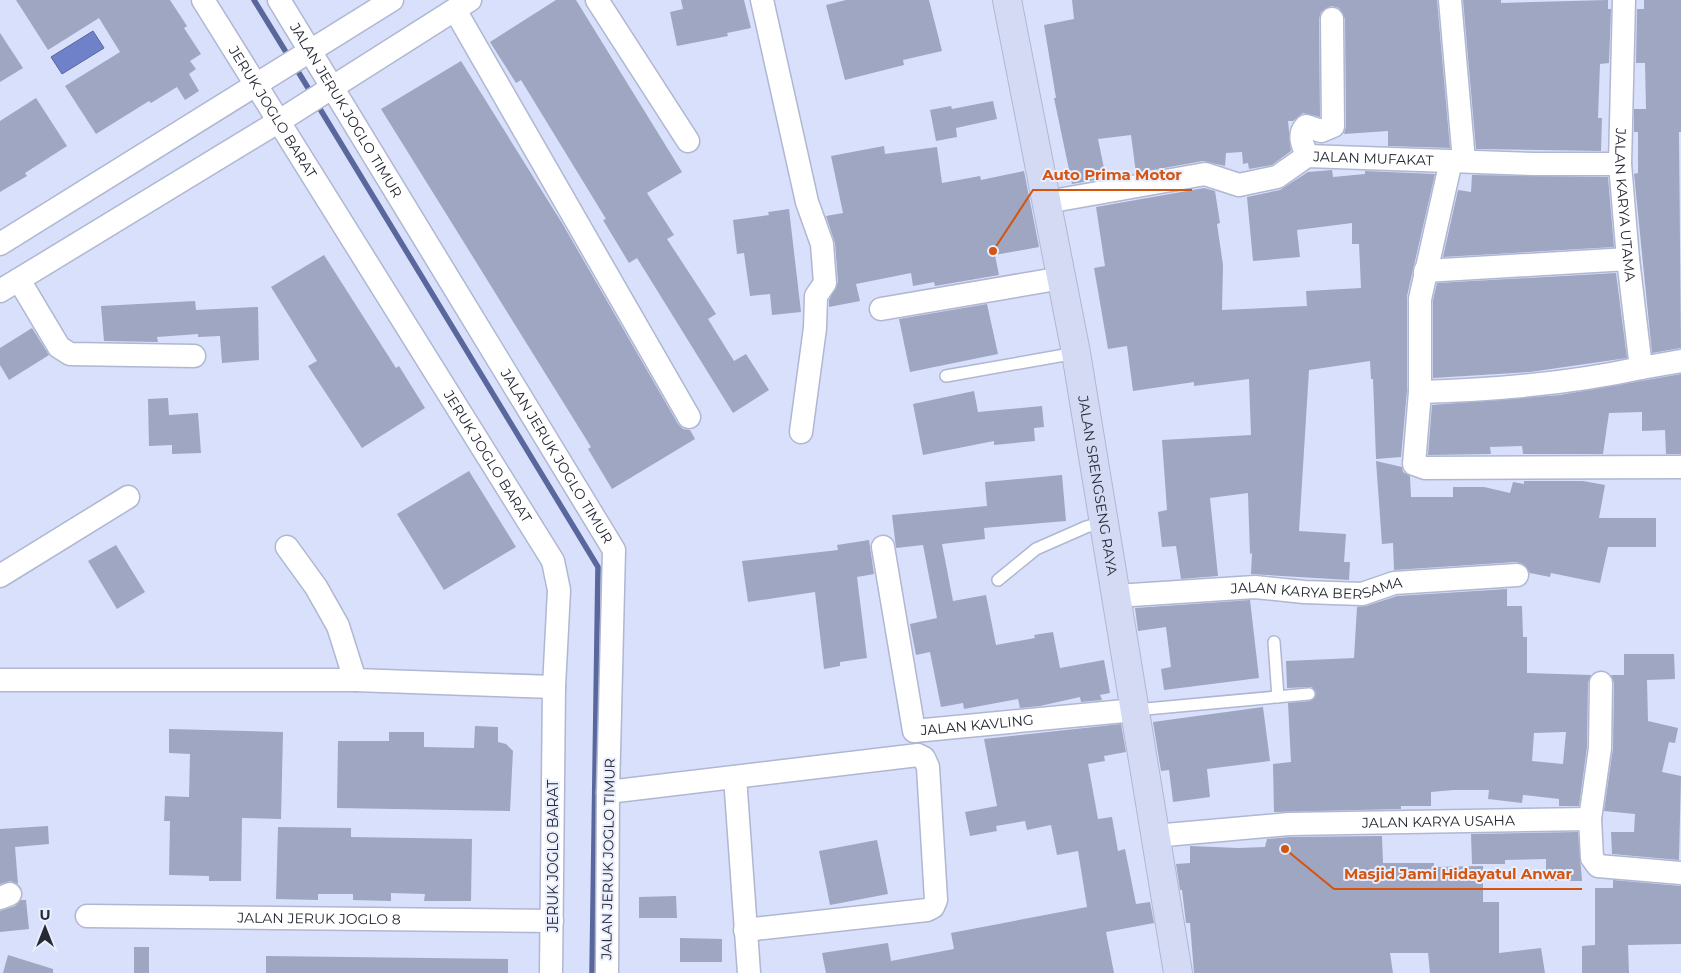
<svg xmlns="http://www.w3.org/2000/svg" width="1681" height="973" viewBox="0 0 1681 973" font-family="Montserrat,sans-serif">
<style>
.water{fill:#6f81c9;stroke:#59679c}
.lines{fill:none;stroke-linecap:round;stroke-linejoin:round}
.stream{stroke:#59679c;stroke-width:5.5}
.building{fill:#9ea6c1;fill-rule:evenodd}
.lane-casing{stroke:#afb7d2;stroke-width:14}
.street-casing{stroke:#afb7d2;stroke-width:25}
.secondary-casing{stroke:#afb7d2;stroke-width:30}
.lane{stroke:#fff;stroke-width:11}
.street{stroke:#fff;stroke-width:22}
.secondary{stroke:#d4daf3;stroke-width:28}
.labels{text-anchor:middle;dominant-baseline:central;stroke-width:4;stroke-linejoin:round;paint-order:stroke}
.street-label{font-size:14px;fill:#252933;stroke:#e9eeff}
.leader{fill:none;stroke:#d45410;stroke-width:2}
.callout-dot{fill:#d45410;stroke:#e9eeff;stroke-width:2}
.callout-label{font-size:15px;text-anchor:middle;font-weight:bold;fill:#d45410;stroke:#e9eeff;stroke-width:4;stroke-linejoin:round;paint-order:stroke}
</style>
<rect width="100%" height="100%" fill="#d8e0fc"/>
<path class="water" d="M93,31L104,48L62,74L51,57Z"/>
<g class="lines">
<g class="stream">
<path d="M254,0L289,57"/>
<path d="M294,65L313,96"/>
<path d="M317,104L598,567L592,973"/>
</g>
</g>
<g class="building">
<path d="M16,0H170L187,26L184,28L201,54L190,61L196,69L189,74L199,91L185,100L177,87L151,103L149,101L96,134L65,86L120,52L99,18L48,50Z"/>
<path d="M556,0H576L682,172L647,193L674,235L667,239L716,314L708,319L734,361L746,354L769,390L733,413L637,258L629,263L603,220L606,219L521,80L516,83L490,42Z"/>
<path d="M681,0H744L751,28L727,33L728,36L677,46L670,12L683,9Z"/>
<path d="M846,0H929L942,51L903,60L904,65L845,80L826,5Z"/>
<path d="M1072,0H1437L1450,148L1388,146V131L1344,134L1346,126L1345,19L1339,8L1331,6L1321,12L1319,19L1320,117L1303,113L1293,121H1288L1291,151L1272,165L1249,169L1248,163L1243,164L1242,152L1226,153L1225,166L1203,161L1136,173L1131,135L1098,139L1106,178L1072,184L1054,98H1056L1044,25L1074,19Z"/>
<path d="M1463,0H1501V3L1608,0V9H1611L1609,63L1600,64L1598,118H1602L1601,151L1476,149Z"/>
<path d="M1644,0H1681V132H1679L1681,348L1652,353L1634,174L1638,173V132H1634V109H1646L1645,63H1636L1637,9H1644Z"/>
<path d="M0,33L23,68L0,82Z"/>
<path d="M461,61L562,223L678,424L683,429L690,430L695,439L612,489L588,449L591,447L381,109Z"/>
<path d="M36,98L67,146L25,173L27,176L0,192V121Z"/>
<path d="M993,101L997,119L956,128L957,137L936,141L930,110L951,106L952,109Z"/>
<path d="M884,146L885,154L937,147L942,183L980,176L981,180L1024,171L1039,247L995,255L999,275L935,286L934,282L913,286L911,273L856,284L860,301L829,307V300L838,282L835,243L826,216L843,213L831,156Z"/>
<path d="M1332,170L1333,177L1365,174V171L1435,174L1407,296V391L1401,457L1376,459L1373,379H1371L1370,361L1309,370L1299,531L1346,534L1344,562H1350L1349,580L1251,574L1252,553L1250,554L1248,493L1210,498L1218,576L1181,579L1176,546L1162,547L1158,512L1167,510L1162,440L1251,435L1249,379L1194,386V382L1133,391L1127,346L1108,349L1094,268L1105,266L1096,207L1204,188L1215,191L1220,223L1217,224L1223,265L1222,310L1307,306L1306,291L1361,288L1359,244H1352V223L1297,230L1300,257L1253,261L1247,197L1280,190L1308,172Z"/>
<path d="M1472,175L1608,177L1614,247L1443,257L1458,190L1471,192Z"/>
<path d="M789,209L801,312L772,315L770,294L750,296L744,253L737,254L733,220L769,215L768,212Z"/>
<path d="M324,255L396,368L399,366L425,408L362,448L308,366L317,361L271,287Z"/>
<path d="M1616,273L1627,358L1530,372L1433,378V300L1437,283Z"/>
<path d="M195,301L196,310L258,307L259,360L222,363L220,336L198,337V334L157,337L158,342L104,341L101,306Z"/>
<path d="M987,304L998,354L910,372L899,319Z"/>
<path d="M32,328L49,355L9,380L0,365V348Z"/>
<path d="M1681,374V454H1666L1665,430L1642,431V412L1609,413L1603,454H1523L1522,446L1490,447L1491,454L1428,455L1432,405L1560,395Z"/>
<path d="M974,391L978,412L1042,406L1044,427L1034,428L1035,441L994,445V441L923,455L913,404Z"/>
<path d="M168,398L169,415L198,413L201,453L172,454V445L149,446L148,399Z"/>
<path d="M1376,461L1402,467L1403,472L1410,476L1411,497H1453V487H1484L1510,493L1513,482L1524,484V481H1583L1605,485L1599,518H1656V547H1608L1600,583L1551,573L1550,577L1530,573L1523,564L1516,562L1394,570L1393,543L1382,544Z"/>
<path d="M469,471L516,547L444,590L397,514Z"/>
<path d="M1062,475L1066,521L984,528L985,539L942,544L953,601L986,595L996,645L1035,638L1034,635L1053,632L1060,668L1104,660L1110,693L1100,695L1102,700L1081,702L1080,697L1040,706L1020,708L1018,699L964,709L963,703L941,707L930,652L916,655L910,624L937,618L923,545L896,548L892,515L987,506L985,482Z"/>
<path d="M869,540L874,574L857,577L867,658L840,662V666L824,669L815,592L748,602L742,561L838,550L837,545Z"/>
<path d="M116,545L145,592L117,609L88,561Z"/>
<path d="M1507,589V606H1522L1523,637H1527V673L1591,675L1588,683L1587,747L1579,806H1559V799L1523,795L1522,803L1488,799L1489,790H1453L1431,792V806H1401V809L1274,812L1273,764L1291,762L1288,703L1310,701L1316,694L1312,687L1287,688L1286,661L1354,658L1357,607L1366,606L1397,596ZM1566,732L1563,764L1532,761L1534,733Z"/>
<path d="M1250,600L1259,678L1164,690L1161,669L1171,667L1166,627L1138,631L1135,608Z"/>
<path d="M1624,654H1674L1675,679L1647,680L1648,721L1678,728L1675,743L1669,742L1662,772L1681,776L1679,860L1612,854L1611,832H1634L1635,814L1604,811L1613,748L1614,683L1611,675H1624Z"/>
<path d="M1263,707L1270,761L1207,769L1210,797L1173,802L1169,770L1161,771L1153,722Z"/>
<path d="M1121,724L1126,752L1104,756L1105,761L1088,764L1098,819L1112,817L1118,851L1125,849L1136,904L1150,902L1154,923L1106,932L1114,973H826L822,953L888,943L891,961L954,949L951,933L1087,907L1078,851L1057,855L1051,825L1027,830L1025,821L996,826L997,831L970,836L965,812L997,806L984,739Z"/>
<path d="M475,726L498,727V742L506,744L513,751L510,811L337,808L338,741H389V732H424V747L474,748Z"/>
<path d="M169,729L283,732L281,819L242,818L241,881H209V876L169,875L170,821H164L165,796L189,797L190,754L169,753Z"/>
<path d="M48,826L49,844L15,847L18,884L11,881L0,884V829Z"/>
<path d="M278,827L351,828V837L472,839L471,901H424L425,894L391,893V901L353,900V894H318V900L276,899Z"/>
<path d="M1578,832L1582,881H1546V859L1505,860V864H1472L1471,834Z"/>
<path d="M1382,836L1383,863H1434V867L1483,866V902H1499V953L1541,948L1545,973H1430L1428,953H1390L1393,973H1194L1190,923H1186L1182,890H1180L1176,864L1190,863V846L1238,848L1265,847L1267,839L1290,837Z"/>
<path d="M877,840L888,894L830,905L819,851Z"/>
<path d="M1613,880L1681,886V944L1628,945L1629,973H1582V946L1595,945V888H1613Z"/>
<path d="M676,896L677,918H639V897Z"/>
<path d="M21,900H26L29,929L0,932V911L15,906Z"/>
<path d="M680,938L722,939V962H680Z"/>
<rect x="134" y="947" width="15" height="26"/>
<path d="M8,955L53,969V973H3Z"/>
<path d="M266,956L508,959V973H266Z"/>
</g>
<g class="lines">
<g class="lane-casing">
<g id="lane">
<path d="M946,376L1076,353"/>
<path d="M998,580L1036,549L1086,527L1104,522"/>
<path d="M1274,642L1278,697"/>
<path d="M1135,710L1309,694"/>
</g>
</g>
<g class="street-casing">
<g id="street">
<path id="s1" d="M203,0L553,561L559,590L554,687L551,973"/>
<path id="s2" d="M279,0L614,550L608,792L607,973"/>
<path d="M597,0L688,141"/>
<path d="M762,0L807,202L822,244L825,283L816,296L815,328L801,432"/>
<path d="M1450,0L1464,161"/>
<path id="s3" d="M1624,0L1620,164L1628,259L1641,368L1681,361"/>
<path d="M455,10L689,417"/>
<path d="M1307,156C1303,145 1297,135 1306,126L1321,131L1333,126L1332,19"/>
<path d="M1451,161L1420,299V392L1414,464L1425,468L1681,467"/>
<path id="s4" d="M1047,202L1205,174L1239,185L1277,177L1307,156L1534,164H1620"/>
<path d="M0,244L392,0"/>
<path d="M1425,271L1628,259"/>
<path d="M19,280L59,347L70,354L194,356"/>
<path d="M0,291L281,120L470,0"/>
<path d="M881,309L1062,278"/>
<path d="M1420,392C1495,390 1568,384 1641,368"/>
<path d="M287,547L316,587L338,626L355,680"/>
<path id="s5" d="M883,547L914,731L1135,710"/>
<path d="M0,576L128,497"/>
<path id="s6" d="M1116,596L1255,587L1304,592L1362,594L1394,583L1517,575"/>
<path d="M0,680H355L554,687"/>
<path d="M735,777L749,973"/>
<path d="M608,792L918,755L924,758L928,767L936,900L933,907L927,910L745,930"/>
<path d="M1590,819L1600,748L1601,683"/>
<path id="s7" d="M1154,836L1289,824L1590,819L1592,858L1598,866L1681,873"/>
<path d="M0,898L10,894"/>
<path id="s8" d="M87,916L552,921"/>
</g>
</g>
<g class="secondary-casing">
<g id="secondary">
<path id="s9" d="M1007,0L1076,353L1178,973"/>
</g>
</g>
<use href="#lane" class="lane"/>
<use href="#street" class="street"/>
<use href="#secondary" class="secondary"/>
</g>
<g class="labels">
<g class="street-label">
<text stroke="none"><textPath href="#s2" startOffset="129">JALAN JERUK JOGLO TIMUR</textPath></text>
<text stroke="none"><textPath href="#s1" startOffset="132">JERUK JOGLO BARAT</textPath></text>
<text stroke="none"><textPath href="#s4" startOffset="338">JALAN MUFAKAT</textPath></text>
<text stroke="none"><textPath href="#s3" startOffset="205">JALAN KARYA UTAMA</textPath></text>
<text stroke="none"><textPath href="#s1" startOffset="538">JERUK JOGLO BARAT</textPath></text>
<text stroke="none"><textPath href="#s2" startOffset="534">JALAN JERUK JOGLO TIMUR</textPath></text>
<text stroke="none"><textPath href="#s9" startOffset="494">JALAN SRENGSENG RAYA</textPath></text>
<text stroke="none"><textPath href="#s6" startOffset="202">JALAN KARYA BERSAMA</textPath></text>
<text stroke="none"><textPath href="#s5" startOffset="250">JALAN KAVLING</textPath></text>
<text stroke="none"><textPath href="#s7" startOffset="285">JALAN KARYA USAHA</textPath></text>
<text transform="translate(553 856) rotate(-90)">JERUK JOGLO BARAT</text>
<text transform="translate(608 859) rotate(-89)">JALAN JERUK JOGLO TIMUR</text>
<text stroke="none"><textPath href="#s8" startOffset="232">JALAN JERUK JOGLO 8</textPath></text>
</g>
</g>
<path class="leader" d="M993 251L1033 190H1192M1285 849L1334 889H1582"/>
<g class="callout-dot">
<circle cx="993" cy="251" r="5"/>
<circle cx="1285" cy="849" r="5"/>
</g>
<g class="callout-label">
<text x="1112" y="180">Auto Prima Motor</text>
<text x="1458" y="879">Masjid Jami Hidayatul Anwar</text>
</g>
<g transform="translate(45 928)" stroke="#e9eeff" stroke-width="4" paint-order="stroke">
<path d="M0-4L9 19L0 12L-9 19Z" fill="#252933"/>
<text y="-8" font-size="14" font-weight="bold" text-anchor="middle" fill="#252933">U</text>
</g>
</svg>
